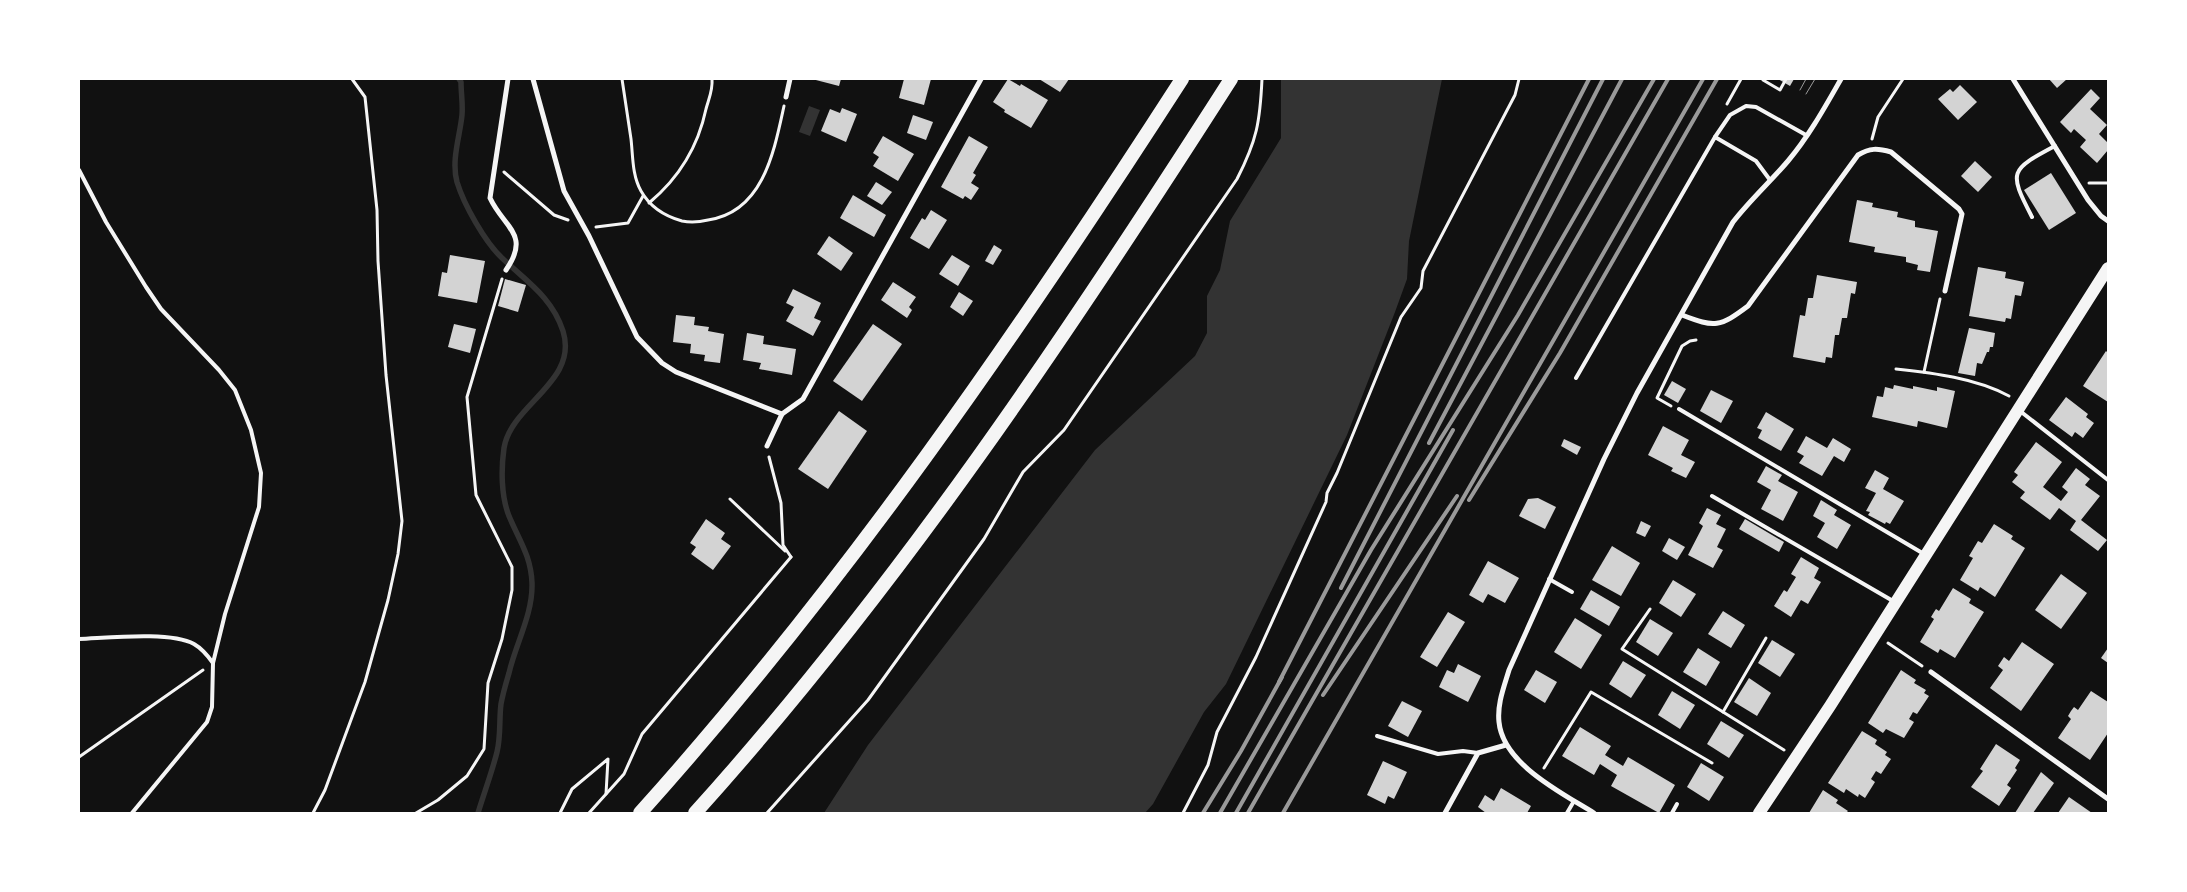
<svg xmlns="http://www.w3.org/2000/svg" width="2187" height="892" viewBox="0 0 2187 892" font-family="Manrope,sans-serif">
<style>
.water{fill:#333}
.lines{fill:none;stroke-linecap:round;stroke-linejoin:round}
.stream{stroke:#333;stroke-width:5.5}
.building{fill:#d3d3d3}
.path{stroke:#f5f5f5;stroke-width:3}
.service{stroke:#f5f5f5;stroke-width:4}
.minor{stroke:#f5f5f5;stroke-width:5}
.primary{stroke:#f5f5f5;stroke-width:12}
.motorway{stroke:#f5f5f5;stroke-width:14}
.tram{stroke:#9a9a9a;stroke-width:1}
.rail{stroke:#9a9a9a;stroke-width:4}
</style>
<rect width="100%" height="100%" fill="#111"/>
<g class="water">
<path d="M1281,79H1442L1409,241L1407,279L1395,312L1347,435L1226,684L1204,712L1153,804L1145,813H824L868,745L1095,450L1195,356L1207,333V296L1220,270L1230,221L1281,138Z"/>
<path d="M809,106L820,110L810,136L799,132Z"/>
</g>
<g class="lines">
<path class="stream" d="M459,79L461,82C461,93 463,104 462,115C460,136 451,160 457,182C464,205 485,242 502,258C526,281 552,297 563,331C579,382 511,404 504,448C501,469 501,496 509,516C519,540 531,556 532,583C533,614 516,643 509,673C506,683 503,693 501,704C499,719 501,736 497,752C492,772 484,793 478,813"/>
</g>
<g class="building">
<path d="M812,79H841L839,86Z"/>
<path d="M904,79H931L924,105L899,98Z"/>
<path d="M1008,79L1020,86L1021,84L1048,100L1031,128L1004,112L1005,110L993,102Z"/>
<path d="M1039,79H1069L1060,92Z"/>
<path d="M1778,79H1794L1790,86Z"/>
<path d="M2049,79H2067L2057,88Z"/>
<path d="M1960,85L1977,102L1958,120L1938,99L1950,89L1953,92Z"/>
<path d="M2091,89L2100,98L2090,109L2107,125L2099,134L2108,143V150L2097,163L2080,147L2086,140L2074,129L2071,133L2060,122Z"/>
<path d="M842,108L857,114L846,142L821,131L830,109L840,113Z"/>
<path d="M913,115L933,122L926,140L907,133Z"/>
<path d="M883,136L914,154L898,181L873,166L879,157L873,153Z"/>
<path d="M969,136L988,147L973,173L976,175L971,183L979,188L971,200L965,196L963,199L941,187Z"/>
<path d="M1975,161L1992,177L1978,192L1961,176Z"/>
<path d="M2051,173L2076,213L2049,230L2024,190Z"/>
<path d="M876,182L892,192L882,205L867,196Z"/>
<path d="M853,195L886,215L874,237L840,218Z"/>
<path d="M1857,200L1873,203L1872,207L1898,212L1897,217L1915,221V227L1938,231L1930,272L1917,270L1918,265L1906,262V257L1874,252L1875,247L1849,242Z"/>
<path d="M931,210L947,220L929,249L910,238L922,218L925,220Z"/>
<path d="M829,236L853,253L841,271L817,254Z"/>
<path d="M994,245L1002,250L993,265L985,261Z"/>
<path d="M450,255L485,261L477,303L438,296L442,272L447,273Z"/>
<path d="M952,255L970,266L958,286L939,274Z"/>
<path d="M1978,267L2006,272L2005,278L2024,282L2021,296L2015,295L2011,319L2006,318L2005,322L1969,316Z"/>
<path d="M1817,275L1857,282L1855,294L1851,293L1847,318H1842L1839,335H1835L1832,358L1826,357L1825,363L1793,357L1800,315L1805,316L1808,298H1813Z"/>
<path d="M505,279L526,285L518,312L498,306Z"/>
<path d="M893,282L916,297L909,307L912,310L907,318L881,300Z"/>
<path d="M793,289L821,303L814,318L821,321L813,336L786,321L794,307L786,303Z"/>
<path d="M959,292L973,301L963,316L950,307Z"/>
<path d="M676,315L695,317L694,325L709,327L708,331L724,334L720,363L704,361L705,355L690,353L691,344L673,342Z"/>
<path d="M454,324L476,329L470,353L448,347Z"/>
<path d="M873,324L902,344L862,401L833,381Z"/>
<path d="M1969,328L1995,333L1993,347H1990L1989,352H1987L1982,364L1977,363L1975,376L1958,373Z"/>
<path d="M747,333L764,336L763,344L796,349L792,375L759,369L761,363L743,360Z"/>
<path d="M2106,351L2108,353V402L2083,386Z"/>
<path d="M1672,381L1686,389L1678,403L1664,395Z"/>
<path d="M1894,385L1913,389V386L1937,391V387L1955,391L1947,428L1918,421L1917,427L1872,417L1877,396L1883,397L1885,387L1893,389Z"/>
<path d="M1711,390L1733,401L1721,423L1700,411Z"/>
<path d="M2066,397L2088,414L2086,417L2094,423L2083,438L2075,432L2072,437L2049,420Z"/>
<path d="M839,411L867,431L828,489L798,469Z"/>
<path d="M1766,412L1794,429L1781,451L1758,438L1762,430L1757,428Z"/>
<path d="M1663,426L1689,440L1681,455L1695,462L1686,478L1671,471L1673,468L1648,455Z"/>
<path d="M1806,436L1827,448L1833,438L1851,449L1844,462L1834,456L1822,476L1799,463L1804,456L1797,452Z"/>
<path d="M1564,439L1581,447L1577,455L1561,446Z"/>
<path d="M2036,442L2062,462L2043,487L2061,501L2068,492L2062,487L2076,468L2090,479L2085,485L2100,496L2081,520L2107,540L2098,551L2070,530L2076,521L2059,508L2050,520L2020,498L2025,492L2012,482L2018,475L2014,472Z"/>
<path d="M1766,466L1782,475L1778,481L1798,492L1783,521L1761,509L1771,490L1757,482Z"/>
<path d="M1875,470L1889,478L1883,489L1904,501L1890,524L1886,522L1885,524L1868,515L1870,512L1866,511L1876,493L1865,488Z"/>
<path d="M1538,498L1556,507L1545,529L1519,516L1528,499Z"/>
<path d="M1821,500L1837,510L1834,515L1851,525L1837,549L1817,537L1825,523L1813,516Z"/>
<path d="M1707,508L1721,515L1716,524L1726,529L1717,547L1723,550L1713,568L1688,555L1703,526L1699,523Z"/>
<path d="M706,519L725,533L721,539L731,546L713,570L691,554L696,547L690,543Z"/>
<path d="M1745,519L1784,542L1779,552L1739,529Z"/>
<path d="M1641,521L1651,526L1645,537L1636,533Z"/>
<path d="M1994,524L2013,536L2011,539L2025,548L1995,597L1980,587L1978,591L1960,580L1973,558L1969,556L1978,541L1982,543Z"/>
<path d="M1669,538L1685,547L1677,560L1662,551Z"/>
<path d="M1612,546L1640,563L1621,596L1592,580Z"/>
<path d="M1801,557L1819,568L1814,578L1821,582L1808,604L1801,600L1791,617L1774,606L1784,590L1787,592L1796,577L1791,574Z"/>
<path d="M1488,561L1519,578L1505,603L1488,594L1483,603L1469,595Z"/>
<path d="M2061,574L2087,593L2061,629L2035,610Z"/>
<path d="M1673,580L1696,594L1681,617L1659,603Z"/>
<path d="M1953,588L1971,599L1969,603L1984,612L1955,658L1940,649L1938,653L1920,642L1934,619L1931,617L1934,612L1936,609L1939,611Z"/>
<path d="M1591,590L1620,607L1609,626L1580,609Z"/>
<path d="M1723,611L1745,625L1731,648L1708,634Z"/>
<path d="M1448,612L1465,622L1437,667L1420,657Z"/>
<path d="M1575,618L1602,635L1581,669L1554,652Z"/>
<path d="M1650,619L1673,633L1658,656L1636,642Z"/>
<path d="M1772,640L1795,654L1780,677L1758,663Z"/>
<path d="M2022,642L2054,664L2021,711L1990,688L2003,670L1998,666L2004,657L2009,661Z"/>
<path d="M1698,648L1720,662L1706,686L1683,672Z"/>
<path d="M2108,648V663L2101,658Z"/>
<path d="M1623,661L1646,675L1631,698L1609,684Z"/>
<path d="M1458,664L1481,676L1468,702L1439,687L1447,670L1454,673Z"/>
<path d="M1536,670L1557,682L1545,703L1524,690Z"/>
<path d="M1901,670L1916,680L1914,683L1926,690L1924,693L1929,696L1917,714L1913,712L1909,719L1914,722L1904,738L1886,729L1883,733L1868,723Z"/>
<path d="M1749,678L1771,693L1757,716L1734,702Z"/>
<path d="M1672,691L1695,705L1680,729L1658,715Z"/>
<path d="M2091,691L2108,702V733L2090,760L2058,738L2071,719L2068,716L2071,711L2074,707L2078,710Z"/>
<path d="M1402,701L1422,711L1408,737L1388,726Z"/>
<path d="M1721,721L1744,735L1729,758L1707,744Z"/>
<path d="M1580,727L1611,746L1605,755L1623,766L1628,757L1675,785L1659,813L1611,786L1617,775L1600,764L1594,775L1562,756Z"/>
<path d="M1862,731L1877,740L1875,744L1887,752L1885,755L1891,759L1881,774L1876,771L1871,779L1875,782L1865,798L1859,794L1858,797L1846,789L1844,793L1828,783Z"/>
<path d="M1996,744L2020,760L2015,768L2017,770L2007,785L2011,788L1999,806L1971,787L1983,771L1980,769Z"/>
<path d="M1383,761L1407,772L1394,799L1388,796L1385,804L1367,795Z"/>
<path d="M1701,763L1724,777L1709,801L1687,787Z"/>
<path d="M2041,772L2054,783L2033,813H2015Z"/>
<path d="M1501,788L1531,806L1527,813H1486L1478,807L1485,795L1494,801Z"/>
<path d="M1823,790L1838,800L1836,803L1848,811L1846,813H1809Z"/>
<path d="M2069,797L2092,813H2058Z"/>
</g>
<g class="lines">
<g class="path">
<path d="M622,79C625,99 628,119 631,139C633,156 632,175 641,191C650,207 664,216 682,221C691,223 700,222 708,220C763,212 774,152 784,106"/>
<path d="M1763,80L1780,90L1786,79"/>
<path d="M1727,104L1741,79"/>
<path d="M1872,139L1878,117L1903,79"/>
<path d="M504,172L554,215L568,220"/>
<path d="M2089,183H2108"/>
<path d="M649,203C679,178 698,147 706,109C709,98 713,90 712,79"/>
<path d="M596,227L628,223L643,196"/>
<path d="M1896,369C1933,373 1976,378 2009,396"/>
<path d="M1924,372L1940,299"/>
<path d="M1671,406L1657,398L1682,346L1690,341L1696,340"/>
<path d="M769,457L781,503L783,545L791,557"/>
<path d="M730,499L785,551"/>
<path d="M1650,609L1622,649L1784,750"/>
<path d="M1888,643L1922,666"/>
<path d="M1723,712L1766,638"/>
<path d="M79,757L203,670"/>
<path d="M1544,768L1591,692L1712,763"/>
<path d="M313,813L325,790L365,682L388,600L398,554L402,521L386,375L378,261L377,210L365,97L352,79"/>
<path d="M416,813L438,800L467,776L484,749L488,683L502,639L512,590V567L476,495L467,397L502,279"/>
<path d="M560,813L572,789L608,759L606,794"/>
<path d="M589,813L624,774L642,734L791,557"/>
<path d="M767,813L868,700L984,539L1023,472L1064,430L1237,179C1257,140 1260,122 1262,79"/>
<path d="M1183,813L1208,765L1217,732L1256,657L1326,502L1327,493L1337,473L1401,317L1421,288L1423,271L1515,95L1519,79"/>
</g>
<g class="service">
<path d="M1715,137L1730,115L1746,106L1756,107L1806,135"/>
<path d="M79,170L106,222L146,287L161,309L219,370L235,390L251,430L261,473L259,507L225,614L213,663L212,707L207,722L132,813"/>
<path d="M2032,217C2008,171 2010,170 2055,146"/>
<path d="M1576,378L1715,137L1756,161L1770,180"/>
<path d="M1679,409L1924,554"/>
<path d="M2020,411L2108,480"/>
<path d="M1712,496L1893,601"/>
<path d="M1549,579L1572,592"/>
<path d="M79,639C107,638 170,631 194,644C201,648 208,656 213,663"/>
<path d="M1377,736L1438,754L1463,751L1478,753"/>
<path d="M1567,813L1574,801"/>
<path d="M1672,813L1677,804"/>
</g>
<g class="minor">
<path d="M533,79L564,191L589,236L637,337L662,363L676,372L782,414"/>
<path d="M2013,79L2088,200L2101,216L2108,221"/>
<path d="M786,97L790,79"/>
<path d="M506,270C531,234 504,228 490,198L508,79"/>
<path d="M1682,315C1715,328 1720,327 1748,306L1858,155C1870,148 1877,148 1891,152L1959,209L1962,214L1945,291"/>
<path d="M767,446L782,414L803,399L981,79"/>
<path d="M1931,672L2108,799"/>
<path d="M1445,813L1478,753L1506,745"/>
<path d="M1594,813C1562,793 1503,764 1499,722C1497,704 1504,687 1509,670L1604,459L1637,393L1733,222C1750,200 1770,182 1788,161C1809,136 1825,107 1841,79"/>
</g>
<path class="primary" d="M1759,813L1830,706L2108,268"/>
<g class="motorway">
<path d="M640,813C844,586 1017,335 1182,79"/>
<path d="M695,813C898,588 1068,334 1231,79"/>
</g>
<g class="tram">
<path d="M1800,90L1806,79"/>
<path d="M1806,94L1815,79"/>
</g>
<g class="rail">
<path d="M1429,443L1622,79"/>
<path d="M1469,500L1560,353L1717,79"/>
<path d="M1341,588L1603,79"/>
<path d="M1279,682L1589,79"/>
<path d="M1323,695L1457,496"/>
<path d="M1203,813L1241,751L1282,677"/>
<path d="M1220,813L1371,550L1518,315L1654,79"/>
<path d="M1236,813L1453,430"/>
<path d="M1248,813L1668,79"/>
<path d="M1283,813L1703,79"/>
</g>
</g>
<rect width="2187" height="892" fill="none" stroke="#ffffff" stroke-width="160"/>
</svg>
